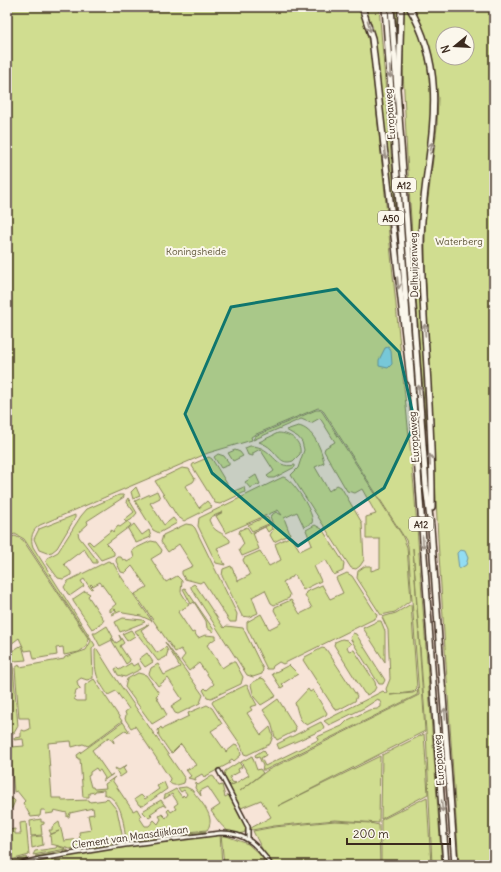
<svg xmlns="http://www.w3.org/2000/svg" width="501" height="872" viewBox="0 0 501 872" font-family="Delius,sans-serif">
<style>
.green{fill:#d0dd90;stroke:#868457;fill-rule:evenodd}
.water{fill:#92ddf3;stroke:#6f959e}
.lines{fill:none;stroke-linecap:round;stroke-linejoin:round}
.minor-casing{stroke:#3b2a1e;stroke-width:6}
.motorway-casing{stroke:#3b2a1e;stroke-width:8}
.minor{stroke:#fbf7ec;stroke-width:3}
.motorway{stroke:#fbf7ec;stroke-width:5}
.oneway{stroke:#9b9085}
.marked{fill:#0f766e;fill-opacity:0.2;stroke:#0f766e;stroke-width:3;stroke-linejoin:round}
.labels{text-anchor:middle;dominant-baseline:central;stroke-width:4;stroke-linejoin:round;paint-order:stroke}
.shield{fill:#fbf7ec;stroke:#75685c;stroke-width:1}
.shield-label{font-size:9px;font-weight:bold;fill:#3b2a1e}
.street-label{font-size:10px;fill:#3b2a1e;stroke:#fbf7ec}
.park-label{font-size:10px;fill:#60573a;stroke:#fbf7ec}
</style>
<rect width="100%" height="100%" fill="#f7e4d7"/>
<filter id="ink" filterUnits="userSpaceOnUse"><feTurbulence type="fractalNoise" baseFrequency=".025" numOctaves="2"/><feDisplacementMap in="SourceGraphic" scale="8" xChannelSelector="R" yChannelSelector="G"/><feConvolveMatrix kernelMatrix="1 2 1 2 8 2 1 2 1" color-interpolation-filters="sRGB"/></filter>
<g filter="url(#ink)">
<g class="green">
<path d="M7,7H297L298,9L299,7H359L366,29L371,53L414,487L442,865H432L426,731L413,548L425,731L278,806L380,756L379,823L335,820L274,826L252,830L251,828L271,817L261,800L241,808L229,787L249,775L241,762L252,756L257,770L260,769L263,773L240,791L268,770L419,695L408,546L406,540L322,409L318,408L254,435L251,437L252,440L208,453L40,525C32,530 30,538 33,547L95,645L92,649L93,678L87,680L81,678L77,681L78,686L81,689L76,690L74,699L77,701H85V685L94,679L122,721L88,746L83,744L72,747L71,741L48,743L52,798H62V801L89,800L90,802L105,800L107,798L117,810L123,839L70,849L51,844L50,835L59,831L51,834L49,830H52V827L59,822L64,841L80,839L79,832L91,830L88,815L94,814L93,808L70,813L69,817H67V813L54,810L53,813L46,814L45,810H41L40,816L31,817L23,803L25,801L17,791L14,792L9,740H11L12,747L24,746L23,739L14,740V738L21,737V730L25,731L30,729L29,718H19L15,668L19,665L20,667L64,659L65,657L86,650L91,641L24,539L15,534L7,537Z"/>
<path d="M365,7H379L403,300L375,45Z"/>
<path d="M395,7H399L398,44Z"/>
<path d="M404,7H407L421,39L432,83V123L422,193L419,251L426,430L419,341L407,157L403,69Z"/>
<path d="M414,7H494V865H459L438,540L425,264V223L437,127L438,98L430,48ZM443,34H467V58H443Z"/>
<path d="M316,410H321L402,535L407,547L411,600L395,612L381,615L357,578L358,571L365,566H371V571L380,568V539H366V517L376,514L362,489L355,493L347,491L324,451L325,448L335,442L320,418L311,423L301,419L253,440L255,436Z"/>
<path d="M298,426C313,428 322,450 324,463L315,467L329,491L337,485L341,487L362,523L364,560L360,566L356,569L351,568L291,475L298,468L304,450L302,442L298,437L286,430Z"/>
<path d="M278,433C290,433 302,441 300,454L293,461C281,465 279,456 271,449C268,446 264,444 259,442Z"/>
<path d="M250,446C275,446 272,470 295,465V467L274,478H269L267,476L274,471L260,449L253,453V456L248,455L245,448Z"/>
<path d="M235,450L240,452L243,456L233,461L228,453Z"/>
<path d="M218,454L224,456L229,463V465L221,468L214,457Z"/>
<path d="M209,457L212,459L232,492L244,487L245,492L220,504L215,503L192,466L193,464Z"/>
<path d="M182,468L189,469L195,479L193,482L185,486L199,508L207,501L212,507L184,521L177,516L155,481Z"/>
<path d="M256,475L260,484L250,488L245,482Z"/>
<path d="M283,477C292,478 316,515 312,523L304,527L297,512L284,518L290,534L274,542L270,535L274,528L270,516L276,512L282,515L278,510L226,533L216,516L223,512L211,517L209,520C214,534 223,531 230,540V542L217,548L225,565L216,563L198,526L199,518Z"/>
<path d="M136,487L140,496L133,499L131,492Z"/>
<path d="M157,491L160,498L150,503L164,525L173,518L177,523L159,533L153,530L135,501Z"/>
<path d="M119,495H123L124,497L87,521L88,524L78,533L79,537L97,560V563H93L84,549L64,564L71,572V575L63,579L58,578L46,562L47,558L58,552L81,516L87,509Z"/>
<path d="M128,498L137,513L131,520L126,522L124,520L134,512L126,501Z"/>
<path d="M75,515V518L57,548L52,552L47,553L39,550L34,539L39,529Z"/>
<path d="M265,517L268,518L271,523L252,531L248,525Z"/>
<path d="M128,521L131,525L129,527L106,544L114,552V555L101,560L87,542L89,541L93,545L112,530L113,532L118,526L120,527Z"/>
<path d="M134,524L142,535L149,530L151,537L136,543L128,529Z"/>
<path d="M186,524L192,525L195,528L237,614L236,622H230L203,581L200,583L185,579L182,574V571L193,566L179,544L168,552L161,542L163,535Z"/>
<path d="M271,524L272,529L268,532L265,527L253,533L259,549L242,556L239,550L244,544L239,533L240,530L247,527L251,533Z"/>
<path d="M315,525L322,529L344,563L343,571L334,575L326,560L314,566L321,581L303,590L295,575L283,582L290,595L289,598L274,605L271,603L265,590L252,597L258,613L249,617L242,616L222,576L223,569L231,566L238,581L250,575L243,560L244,558L260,551L269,566L281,560L275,544L291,536L300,551L312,545L306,530Z"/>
<path d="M15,536L23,540L88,638L87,646L79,652L64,655L63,647L56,648L57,655L34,659L32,650L25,651L19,638L7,647V539Z"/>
<path d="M151,541L156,542L162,550L161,553L151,559L166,582L177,576L182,581L181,592L189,605L178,612L192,633L194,632L198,638L205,635L216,636V638L207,645L222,668L231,662H235L243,677L241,684L211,698L207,697L203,690L205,688L207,690L214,684L199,663L189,671L181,660L185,655L181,649L175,652L135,594L147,587L132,566L125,573L121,572L116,561L117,557H121L123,560L125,559L127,562L134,558L132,550Z"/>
<path d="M108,561L113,563L120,575L152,621L141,616L123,613L121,611L112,615L111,614L117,611L115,609L110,612V609L116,604L100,582L93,586L91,584L90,585L93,588L91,589L84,579L81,581L84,586L71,595L68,594L64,587L68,581Z"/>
<path d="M347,573L352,576L377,615L376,618L283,664L279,662L273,666L272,669H267L247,628V622L261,614L269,629L281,623L274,610L275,607L291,600L300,614L312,608L305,595L306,592L322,585L330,599L343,593L336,578Z"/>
<path d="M194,584L196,586L224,628L226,626L243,628L263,669L262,674L253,677L247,675L191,588V586Z"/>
<path d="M185,588L214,630L213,632L207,628L206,621L194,602L191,604L183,589Z"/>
<path d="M85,591L90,594L88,596L104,620L101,624L92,629L73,601V599Z"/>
<path d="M411,604L417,688L413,692L390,695L413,693L418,690L417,695L265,770H262L263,766L259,757L256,758L255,755L263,750L265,752L266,755L261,758L265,766L318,740L317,737L342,726L348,720L369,710L377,709L381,707V703L378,699L364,708L329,725L324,721L383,691L385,693L387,692L386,689L390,679L388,630L382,617L396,613Z"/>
<path d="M123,618L143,620L145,622L120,632L115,622Z"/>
<path d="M378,621H381L385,631V662L363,628Z"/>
<path d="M149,624L141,630L157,653L166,647L168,651L166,657L158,661L135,631Z"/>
<path d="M107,626L113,637L111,639H114L100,646L93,633H96Z"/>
<path d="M131,630L135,636L127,641L122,634Z"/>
<path d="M353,633L356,634L385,680L383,684H379L350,638Z"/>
<path d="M119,635L124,643L120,646L130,661L126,664L112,641L114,640L116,643L121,640Z"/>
<path d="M342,639L347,640L351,644L347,647L349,651L354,650L375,682L376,687L374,691L367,695L364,693L334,645L335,642Z"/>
<path d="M165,642L203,695L200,703L178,714L175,713L171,706L182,699L168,678L158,686L149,674L151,668L158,664L164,675L180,667Z"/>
<path d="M22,645L26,660L14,661L7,648L10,647L12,651Z"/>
<path d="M322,648L326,649L357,696L355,701L338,710L334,708L303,660L305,657Z"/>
<path d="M97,649L112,673L185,779L184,783C178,785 173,787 169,782L171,780L135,726L131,728L125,719L126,715L125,712L129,709L116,691L108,695C95,676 95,673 95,650Z"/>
<path d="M7,653L13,667L18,726L14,733H9L7,718L11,715L10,710H7Z"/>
<path d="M147,653L153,662L145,667L139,659Z"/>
<path d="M131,663L133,666L138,663L141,669L125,677L118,675L115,669L117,668L119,670Z"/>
<path d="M289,665L298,674L282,684L284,686L281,688L272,674Z"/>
<path d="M138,673L146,675L159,693L156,696L167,715L152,724L125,687L127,679Z"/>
<path d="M261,678L264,679L276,696L261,705L254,697L251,685L253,682Z"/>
<path d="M246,685L248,686L252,696L257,705L250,707L252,710L247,713L261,735L270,727L273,736L270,744L247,755L244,754L241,745L212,703L213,701Z"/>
<path d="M308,689L310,692L313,690L327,713L326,715L307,725C298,721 298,711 295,703Z"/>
<path d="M278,699L296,728L295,731L277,740L275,737L271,722L263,710Z"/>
<path d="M207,705L212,708L222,724L211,731L226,752L236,744L240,749L241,755L234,761L232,759L229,761L230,763L204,777L202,774L195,778L196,780L188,778L191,776L186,770L196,765L181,744L172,753L170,752L159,736L158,730L161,727L162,729L189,716L188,713Z"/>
<path d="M123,722L129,731V733L126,730L113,739L114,743L109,737L92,750L110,776L113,774L103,781L105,778L100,770L98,771L96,768L90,772V775L88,776L91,787H93L94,789L106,788L105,784L115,777L112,780L133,811L137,809L141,816L139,817L145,826H149L154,820L158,824L161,819L159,816L162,814L166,818L169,814L167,811L169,809L171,812L176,809L174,806L178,803L172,794L164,799L165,795L176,789L182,797L183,795L185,797L187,794L184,790L181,792L178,788L186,787L192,790C200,801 217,817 207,830L126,839C123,823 123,800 104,794V790L95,791V792L89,793V797H83L80,759H78L77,755Z"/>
<path d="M321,722L324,727L322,730L279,749L277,744Z"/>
<path d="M424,734L428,794L381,819L382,755Z"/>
<path d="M239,762L242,767L238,769L239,772L230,777L232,782L236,783L229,786L224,776L225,771Z"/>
<path d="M127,765L123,768L126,773L120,777L115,768L119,770Z"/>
<path d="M212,776L214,777L219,786L222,785L225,797L229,795L231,798L246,825L245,832C229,840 219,822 211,811L220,805L208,787L200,791L201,796L195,788L196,783L198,785Z"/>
<path d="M164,782L167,789L143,806L139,805L135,799L141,795L145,799L159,789L157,786Z"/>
<path d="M427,797L431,865H381V820Z"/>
<path d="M7,799H13L15,801L12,808L7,811Z"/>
<path d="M161,800L166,807L163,805L150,814L152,816L149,818L143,812L144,810Z"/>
<path d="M41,819V822H44V824L41,825L42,835L31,836L30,821Z"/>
<path d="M335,821L370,823L379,825L380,865H272L263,851L253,831L274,827Z"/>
<path d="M26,822L29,855L7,861V852L12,850L10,844L7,845L9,842L7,841V824L8,830L15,829V834H21L20,823Z"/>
<path d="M206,831L202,833L130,843L126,840Z"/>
<path d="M220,834L222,865H35L39,861L125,846Z"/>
<path d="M221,834L248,844L259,854L267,865H224Z"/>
<path d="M42,836L43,845L32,848L31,837Z"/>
<path d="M123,841L121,844L76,851L71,849Z"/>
<path d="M57,846L66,849L33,855L35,851L56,848Z"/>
<path d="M68,850V852L38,858L35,856Z"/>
<path d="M27,857L25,861L7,865V862Z"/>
</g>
<g class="water">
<path d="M388,347L391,351L392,364L388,368L379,366V360L385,348Z"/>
<path d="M460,550L465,551L468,558L466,565L459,569L457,553Z"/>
</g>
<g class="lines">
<g class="minor-casing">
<g id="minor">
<path d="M219,771L248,827V839"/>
<path d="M15,865L40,859L125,845L221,833C247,833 257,845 271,865"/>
</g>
</g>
<g class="motorway-casing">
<g id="motorway">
<path d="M362,7L372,38L410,380"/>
<path d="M385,7L446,865"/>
<path d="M391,7L426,486L431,527L455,865"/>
<path d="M409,7C457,87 420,163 421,247C423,334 433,421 432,508"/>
<path d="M399,84L401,7"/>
</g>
</g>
<use href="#minor" class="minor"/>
<use href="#motorway" class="motorway"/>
</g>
<defs><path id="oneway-shaft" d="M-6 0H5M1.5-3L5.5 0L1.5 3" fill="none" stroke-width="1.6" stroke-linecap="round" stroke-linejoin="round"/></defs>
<g class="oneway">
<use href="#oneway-shaft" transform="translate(369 26) rotate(75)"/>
<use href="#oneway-shaft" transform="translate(390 72) rotate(86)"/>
<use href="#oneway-shaft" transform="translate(431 148) rotate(-81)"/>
<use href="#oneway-shaft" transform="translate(385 153) rotate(84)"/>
<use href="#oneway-shaft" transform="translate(398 283) rotate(84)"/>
<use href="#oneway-shaft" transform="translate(425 330) rotate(-93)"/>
<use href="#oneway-shaft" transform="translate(419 391) rotate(-94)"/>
<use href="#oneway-shaft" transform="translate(430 460) rotate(-92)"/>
<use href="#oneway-shaft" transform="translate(423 542) rotate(86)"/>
<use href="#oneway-shaft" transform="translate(445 714) rotate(-94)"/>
<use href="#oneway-shaft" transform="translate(442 806) rotate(86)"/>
</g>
</g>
<path class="marked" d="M337,289L399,352L415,423L384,488L298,546L212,473L185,414L231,307Z"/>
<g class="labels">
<g class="shield">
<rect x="392" y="178" width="24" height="14" rx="3"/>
<rect x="378" y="211" width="26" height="14" rx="3"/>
<rect x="409" y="517" width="24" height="14" rx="3"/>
</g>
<g class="shield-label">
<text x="404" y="185">A12</text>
<text x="391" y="218">A50</text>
<text x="421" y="524">A12</text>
</g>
<g class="street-label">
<text transform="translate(390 114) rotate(-94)">Europaweg</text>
<text transform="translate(414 265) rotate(-91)">Delhuijzenweg</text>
<text transform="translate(414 437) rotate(-94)">Europaweg</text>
<text transform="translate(439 760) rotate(-94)">Europaweg</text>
<text transform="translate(130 837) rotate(-8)">Clement van Maasdijklaan</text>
</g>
<g class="park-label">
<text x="459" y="241">Waterberg</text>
<text x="196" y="251">Koningsheide</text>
</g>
</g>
<rect width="501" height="872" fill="none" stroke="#fbf7ec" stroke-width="24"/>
<rect x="12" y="12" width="477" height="848" fill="none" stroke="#3b2a1e" stroke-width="1.5" filter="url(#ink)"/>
<g transform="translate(455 46) rotate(252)"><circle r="19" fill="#fbf7ec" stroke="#aea59a"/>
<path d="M0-3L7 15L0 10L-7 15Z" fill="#3b2a1e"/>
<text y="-6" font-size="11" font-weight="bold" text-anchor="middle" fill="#3b2a1e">N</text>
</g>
<path d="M347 838v6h103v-6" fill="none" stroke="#3b2a1e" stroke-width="2"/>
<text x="353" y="838" font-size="12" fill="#3b2a1e" stroke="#fbf7ec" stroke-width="3" paint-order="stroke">200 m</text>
</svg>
